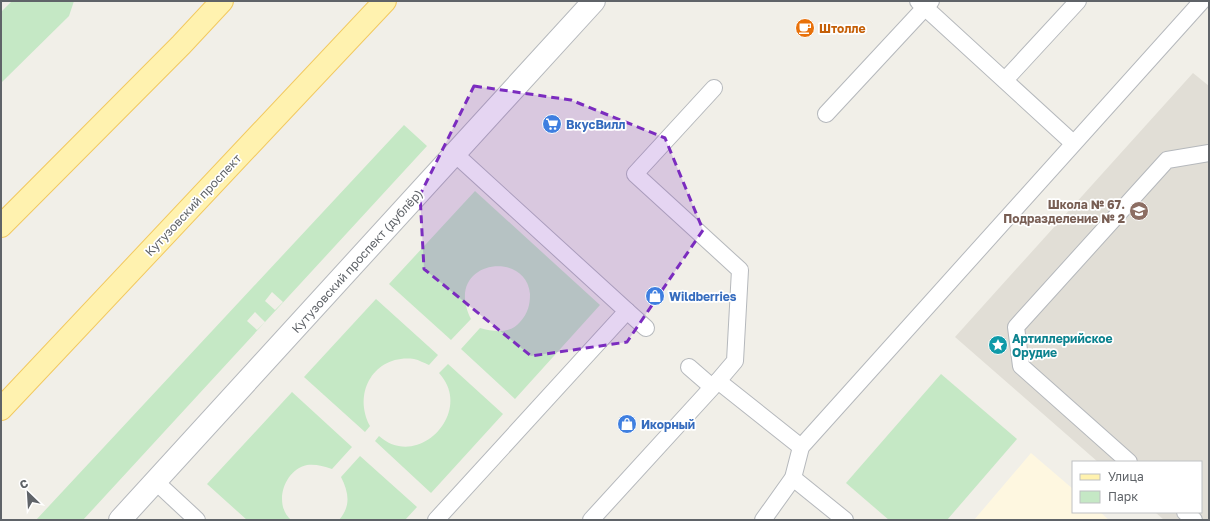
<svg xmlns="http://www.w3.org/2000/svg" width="1210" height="521" viewBox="0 0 1210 521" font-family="'Golos Text',sans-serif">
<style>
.commercial{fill:#fef7e0}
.education{fill:#e1ded6}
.green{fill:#c5e8c5;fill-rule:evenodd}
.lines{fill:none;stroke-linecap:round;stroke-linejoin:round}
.lane-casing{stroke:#b5b8bc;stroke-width:18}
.street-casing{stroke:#b5b8bc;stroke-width:24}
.primary-casing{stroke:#f2c960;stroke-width:24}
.lane{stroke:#fff;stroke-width:16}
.street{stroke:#fff;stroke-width:22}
.primary{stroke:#fff2af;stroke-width:22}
.marked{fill:#7b2cbf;fill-opacity:0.2;stroke:#7b2cbf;stroke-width:3;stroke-dasharray:8 5;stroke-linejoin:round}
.labels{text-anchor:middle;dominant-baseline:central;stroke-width:3.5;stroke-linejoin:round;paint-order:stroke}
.food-label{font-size:12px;font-weight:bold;fill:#c56008;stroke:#fff;text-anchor:start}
.shop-label{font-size:12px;font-weight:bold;fill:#366cbe;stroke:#fff;text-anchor:start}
.education-label{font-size:12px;font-weight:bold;fill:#785e54;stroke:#fff;text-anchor:end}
.street-label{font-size:12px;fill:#5f6368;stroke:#fff}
.culture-label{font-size:12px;font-weight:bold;fill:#0d838f;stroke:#fff;text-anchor:start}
</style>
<rect width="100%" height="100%" fill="#f1efe8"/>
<path class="commercial" d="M1031,453L1073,489V512H1100L1109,520H974Z"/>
<path class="education" d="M1193,73L1209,86V520H1164L1155,512H1201V462H1098L955,337Z"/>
<g class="green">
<path d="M12,1H74L69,16L1,83V12Z"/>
<path d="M404,125L427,146L83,520H36ZM272,292L283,302L275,310L265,301ZM255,312L265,322L257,330L247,321Z"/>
<path d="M475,191L600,305L515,399L461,349L480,328C494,332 510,334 520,322C528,313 530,305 530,294C526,248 442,261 471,319L451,340L389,284Z"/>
<path d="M376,299L438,355L429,365C424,363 419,360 414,359C375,354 352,392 370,426L365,432L304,377Z"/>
<path d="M448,364L503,414L431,493L375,441L379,436C418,471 475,412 439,373Z"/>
<path d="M941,374L1017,439L947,520H889L846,483Z"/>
<path d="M292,392L352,447L332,469C323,466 316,464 307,465C284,470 273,504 291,520H247L207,484Z"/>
<path d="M360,456L417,507L405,520H339C351,506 349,493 341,477Z"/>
</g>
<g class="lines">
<g class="lane-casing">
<g id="lane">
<path d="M918,1L1073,143"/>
<path d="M1005,80L1078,1"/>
<path d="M714,88L635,174L740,270L735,361L718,381"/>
<path d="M826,114L931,1"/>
<path d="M627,311L646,328"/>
<path d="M689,367L712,387"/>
<path d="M1129,462L1021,366L1016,327L1167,160L1209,153"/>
<path d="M793,478L845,520"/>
<path d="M155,481L197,520"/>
<path d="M1185,512L1194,520"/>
<path d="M436,520L627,311L455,154"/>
<path d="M591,520L718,381L801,447"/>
<path d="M763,520L793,478L801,447L1202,1"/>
</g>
</g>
<g class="street-casing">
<path id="street" d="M120,520L594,1"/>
</g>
<g class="primary-casing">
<g id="primary">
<path d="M1,226L181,45L222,1"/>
<path d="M1,409L385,1"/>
</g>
</g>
<use href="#lane" class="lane"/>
<use href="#street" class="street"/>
<use href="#primary" class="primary"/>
</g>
<path class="marked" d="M474,86L571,100L665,138L703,230L627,342L531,356L424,269L420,195Z"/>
<defs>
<g id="cafe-disc" transform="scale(1)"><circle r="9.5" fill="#e8710a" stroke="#fff"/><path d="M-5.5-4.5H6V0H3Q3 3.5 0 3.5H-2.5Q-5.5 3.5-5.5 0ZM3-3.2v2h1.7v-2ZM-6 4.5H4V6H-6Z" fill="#fff"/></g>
<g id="supermarket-disc" transform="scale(1)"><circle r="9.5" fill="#3f7fe0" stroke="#fff"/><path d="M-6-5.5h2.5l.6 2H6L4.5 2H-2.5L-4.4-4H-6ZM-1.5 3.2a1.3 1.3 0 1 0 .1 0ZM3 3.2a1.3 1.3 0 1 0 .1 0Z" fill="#fff"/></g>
<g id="school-disc" transform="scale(1)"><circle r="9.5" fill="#8d6e63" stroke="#fff"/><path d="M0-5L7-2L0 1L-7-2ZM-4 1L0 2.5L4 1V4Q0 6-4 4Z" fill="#fff"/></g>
<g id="shop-disc" transform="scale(1)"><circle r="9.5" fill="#3f7fe0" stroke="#fff"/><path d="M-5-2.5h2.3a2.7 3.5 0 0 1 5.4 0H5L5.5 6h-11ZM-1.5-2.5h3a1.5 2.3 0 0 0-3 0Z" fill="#fff"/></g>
<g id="sight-disc" transform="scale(1)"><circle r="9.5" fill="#0f9aa8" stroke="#fff"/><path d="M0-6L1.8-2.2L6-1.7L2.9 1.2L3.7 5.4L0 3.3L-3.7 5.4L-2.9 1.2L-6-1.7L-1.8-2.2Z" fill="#fff"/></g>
</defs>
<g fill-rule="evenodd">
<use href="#cafe-disc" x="805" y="28"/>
<use href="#supermarket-disc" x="552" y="124"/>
<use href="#school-disc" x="1139" y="211"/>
<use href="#shop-disc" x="655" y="296"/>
<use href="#sight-disc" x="998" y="345"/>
<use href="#shop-disc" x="627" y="424"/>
</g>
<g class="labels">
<g class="food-label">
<text x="819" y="28">Штолле</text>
</g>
<g class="shop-label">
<text x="566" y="124">ВкусВилл</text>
<text x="669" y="296">Wildberries</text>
<text x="641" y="424">Икорный</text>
</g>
<g class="education-label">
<text x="1125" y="204">Школа № 67.<tspan x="1125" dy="14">Подразделение № 2</tspan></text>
</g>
<g class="street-label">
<text transform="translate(193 205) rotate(-47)">Кутузовский проспект</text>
<text transform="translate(357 261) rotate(-48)">Кутузовский проспект (дублёр)</text>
</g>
<g class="culture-label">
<text x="1012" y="338">Артиллерийское<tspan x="1012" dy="14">Орудие</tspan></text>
</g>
</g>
<rect width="1210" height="521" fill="none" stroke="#5f6368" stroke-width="4"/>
<rect x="1072" y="461" width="130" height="52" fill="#ffffff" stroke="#bfc1c3"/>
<rect x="1080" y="474" width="20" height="6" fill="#fff2af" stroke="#bfc1c3"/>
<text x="1108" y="481" font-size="12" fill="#5f6368">Улица</text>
<rect x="1080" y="491" width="20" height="12" fill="#c5e8c5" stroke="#bfc1c3"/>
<text x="1108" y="501" font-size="12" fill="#5f6368">Парк</text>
<g transform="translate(28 493) rotate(335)" stroke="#ffffff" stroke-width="3" paint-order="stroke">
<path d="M0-3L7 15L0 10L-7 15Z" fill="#5f6368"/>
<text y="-6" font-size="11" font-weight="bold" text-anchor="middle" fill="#5f6368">С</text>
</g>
</svg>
